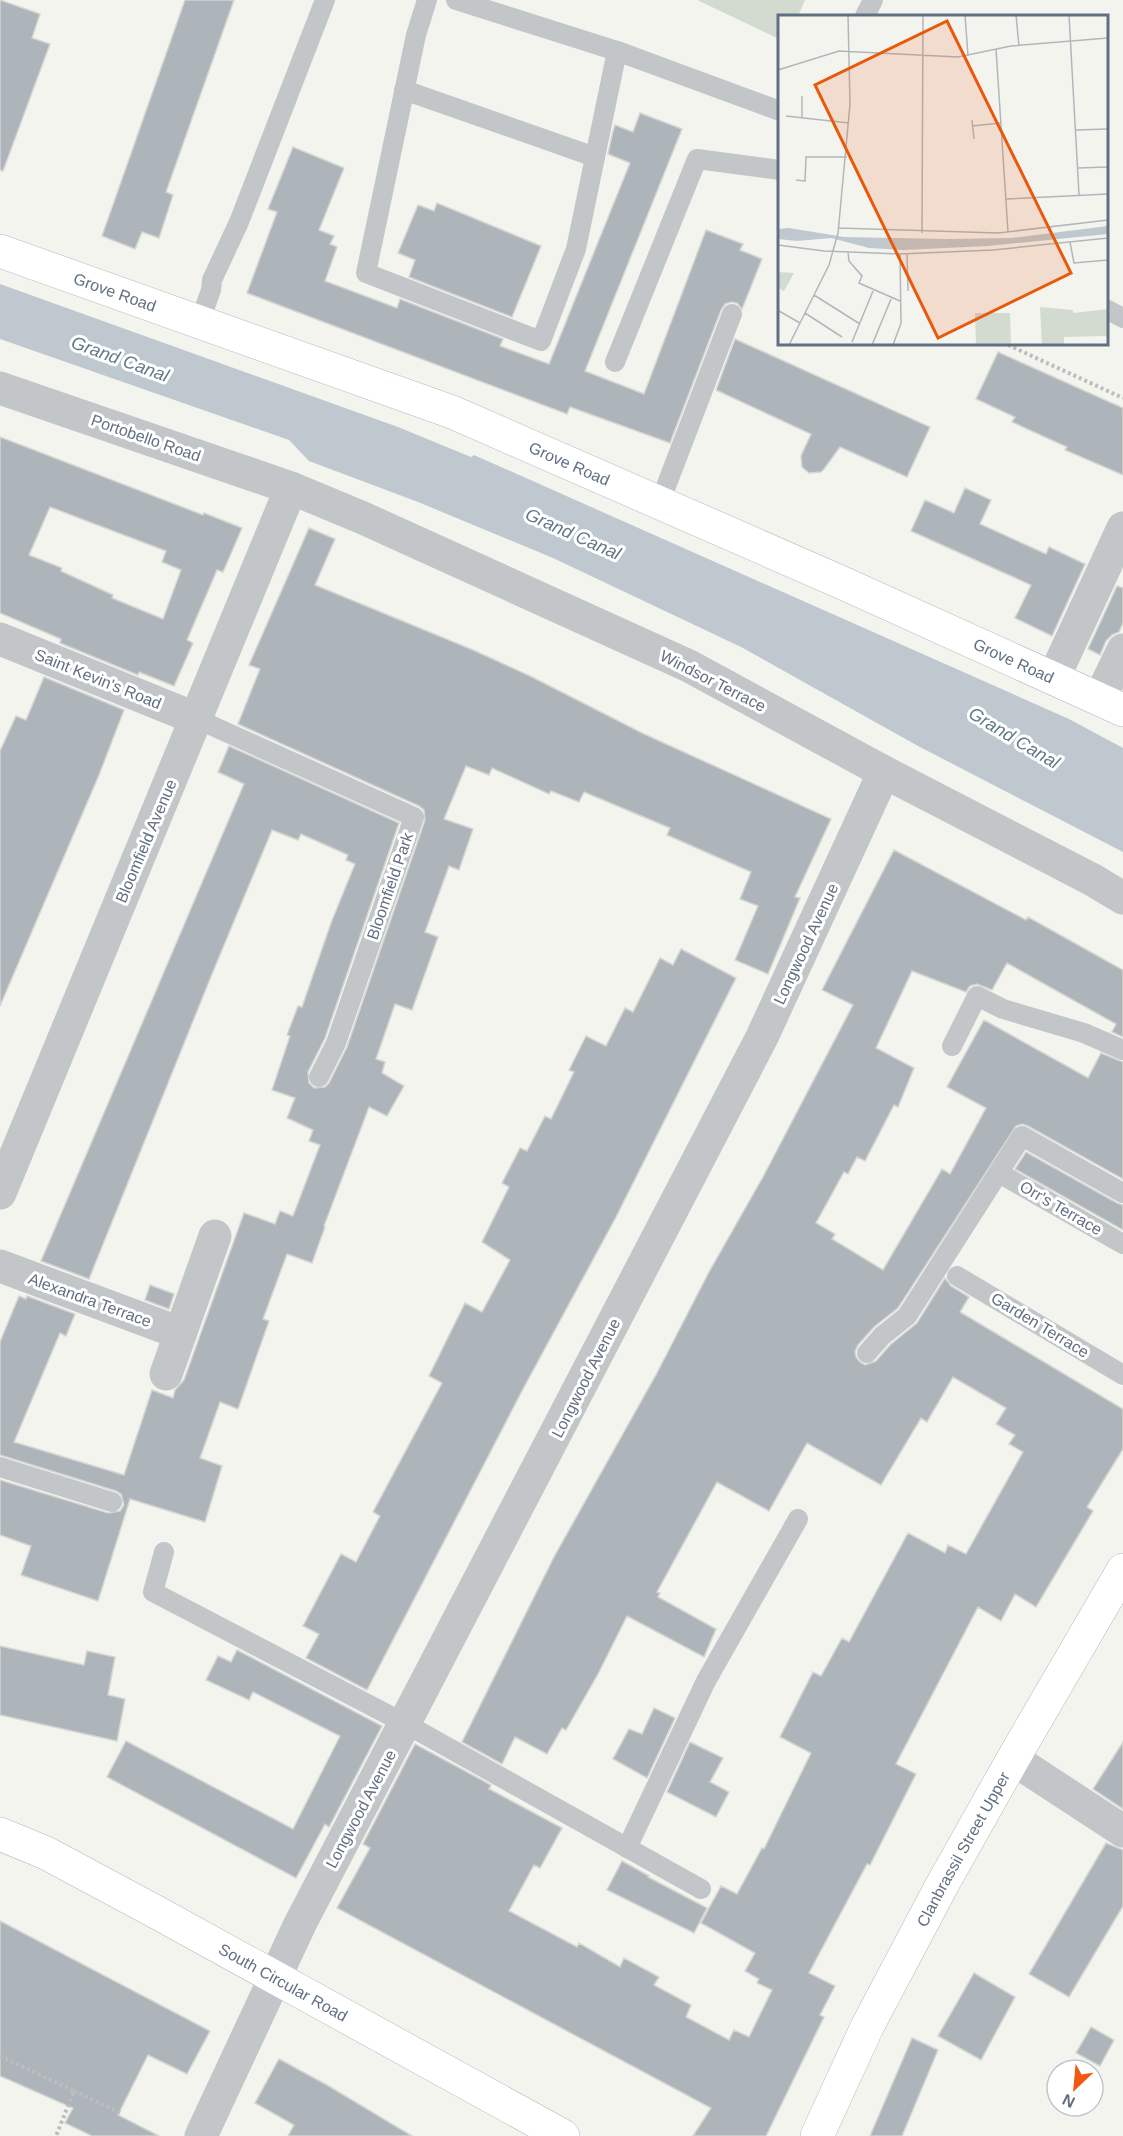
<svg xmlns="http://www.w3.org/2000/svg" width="1123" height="2136" viewBox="0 0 1123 2136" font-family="Helvetica,sans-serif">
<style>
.green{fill:#d3dbd0}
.water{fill:#bec8ce}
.building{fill:#adb4ba;stroke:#d5d5d2;stroke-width:1.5;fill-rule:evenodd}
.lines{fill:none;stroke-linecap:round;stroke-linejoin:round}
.secondary-casing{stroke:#b4b9be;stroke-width:34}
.path{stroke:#bcbdc0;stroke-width:4;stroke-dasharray:3 3;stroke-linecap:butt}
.service{stroke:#c2c6c9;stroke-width:20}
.minor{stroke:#c2c6c9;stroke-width:33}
.secondary{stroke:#fff;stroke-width:33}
.labels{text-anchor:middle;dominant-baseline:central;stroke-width:6;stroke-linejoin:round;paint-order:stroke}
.street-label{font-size:16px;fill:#607082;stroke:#fff}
.water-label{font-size:18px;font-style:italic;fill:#617a87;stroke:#fff}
.inset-road{fill:none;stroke:#b0b7bc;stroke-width:1.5}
.view{fill:#e8590c;fill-opacity:0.15;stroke:#e8590c;stroke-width:3}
.inset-edge{fill:none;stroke:#607082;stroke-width:3}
</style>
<rect width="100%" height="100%" fill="#f4f4ef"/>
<path class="green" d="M697,0H805L798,16H780L779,39Z"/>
<path class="water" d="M0,284L398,427L471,457L474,455L1069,719L1123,748V852L918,746L741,647L553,558L418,502L309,461L289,440L0,339Z"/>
<g class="building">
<path d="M0,0L40,14L32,38L50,44L3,171L0,170Z"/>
<path d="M185,0H234L166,192L173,195L159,238L142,232L135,249L102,236Z"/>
<path d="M640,113L682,129L585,371L644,394L706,230L743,244L740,250L762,259L742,309L737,303L731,302L725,304L721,310L670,443L570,407L567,414L247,293L277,212L268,209L293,147L344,168L319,230L334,236L330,244L337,247L325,281L397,308L400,299L503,339L500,346L549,364L630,163L608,154L613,131L615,125L633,132Z"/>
<path d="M437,203L541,246L512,317L409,277L415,260L398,253L418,205L434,211Z"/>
<path d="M735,339L930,427L907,477L840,447L824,469L821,472L809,473L802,467L801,456L811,434L716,390Z"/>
<path d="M998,352L1123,408V475L1065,450L1067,447L1012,422L1015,417L976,399Z"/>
<path d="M0,437L203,515L204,513L242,528L223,572L217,570L187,640L193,643L174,686L139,672L138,675L60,643L61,639L0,613ZM50,507L166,551L162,562L181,570L163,619L112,598L113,595L61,571L62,568L29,555Z"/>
<path d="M965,488L991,500L980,524L1046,554L1049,547L1085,564L1052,636L1015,618L1031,585L911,531L925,500L954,513Z"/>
<path d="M309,528L335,539L315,585L473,650L530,676L644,734L831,819L795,897L800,898L768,974L735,960L758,906L740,899L751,872L667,835L670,828L584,792L579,802L551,791L549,794L492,768L489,775L466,766L444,819L473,829L459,870L449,866L425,932L438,937L412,1010L395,1004L376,1059L385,1062L382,1073L404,1086L387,1116L369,1107L324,1226L325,1227L312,1263L287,1254L263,1319L269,1321L238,1409L220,1402L200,1458L222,1466L205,1522L130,1499L98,1601L21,1575L31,1546L0,1535V1480L108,1513L120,1511L124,1505L121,1494L116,1491L0,1455V1342L19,1296L26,1299L27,1296L75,1314L66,1336L60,1333L14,1442L124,1475L152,1390L173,1398L175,1390L184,1380L244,1213L275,1224L280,1211L293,1216L320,1145L309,1141L313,1130L287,1118L295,1098L272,1090L290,1036L287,1035L298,1006L302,1007L331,923L355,864L346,860L348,855L301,834L298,840L272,830L212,974L89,1279L41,1261L244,784L218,772L229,746L399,823L325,1038L308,1072L309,1083L314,1088L325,1087L329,1083L347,1047L425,820L424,810L419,806L238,724L260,669L249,665Z"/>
<path d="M1117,586L1123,588V623L1119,632L1112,635L1106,641L1100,655L1088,649Z"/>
<path d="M44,677L124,710L99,775L0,1006V751L16,716L26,720Z"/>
<path d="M894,850L1026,920L1028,917L1123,970V1037L1112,1032L1116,1024L1007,963L992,990L977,984L970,986L966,992L912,971L876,1048L914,1068L898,1107L894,1105L865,1161L857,1157L848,1174L844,1172L816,1223L835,1234L832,1239L883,1270L942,1169L950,1174L986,1108L947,1087L984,1020L1088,1078L1101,1053L1123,1062V1179L1028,1126L1022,1124L1016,1126L898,1308L874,1327L858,1345L855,1351L856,1357L860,1362L865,1365L876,1361L890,1345L917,1323L945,1278L951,1286L969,1297L960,1312L1123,1409V1449L1087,1507L1093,1511L1036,1607L1015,1594L1001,1621L978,1607L910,1737L896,1764L916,1774L870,1865L867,1864L809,1973L835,1986L820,2015L824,2017L766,2136H693L711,2108L337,1908L370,1848L363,1844L415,1744L491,1785L489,1789L562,1828L540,1868L534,1865L509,1911L577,1947L579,1943L620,1967L624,1958L659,1977L654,1985L691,2005L686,2017L729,2040L734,2030L749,2037L772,1990L757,1983L759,1979L745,1971L755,1953L701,1923L721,1886L737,1894L762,1848L764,1849L811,1753L780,1737L813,1672L821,1676L842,1638L849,1642L908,1533L945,1553L948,1545L966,1554L1023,1452L1009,1444L1015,1435L996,1424L1006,1408L953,1377L927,1422L921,1418L881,1485L807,1443L769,1511L717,1482L657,1592L660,1593L658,1597L716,1629L704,1657L627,1616L598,1674L566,1730L562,1728L547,1754L515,1737L502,1764L462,1742L554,1557L657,1373L709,1272L763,1177L853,1005L822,990Z"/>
<path d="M681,949L736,978L616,1217L523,1389L367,1690L306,1658L319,1634L303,1626L341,1554L356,1562L380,1516L373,1512L442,1383L429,1376L465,1303L482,1312L510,1260L482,1242L509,1187L502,1183L520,1148L527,1151L545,1116L551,1119L574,1072L569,1070L586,1036L606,1046L625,1008L633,1012L660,958L673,965Z"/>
<path d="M1026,1152L1117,1203L1123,1205V1230L1015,1169Z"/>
<path d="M150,1285L174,1294L169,1309L145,1300Z"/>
<path d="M0,1646L84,1665L87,1651L115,1657L108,1695L125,1699L117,1741L0,1715Z"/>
<path d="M237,1650L382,1726L329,1827L325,1824L296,1878L107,1777L126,1741L293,1829L340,1736L253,1692L249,1700L206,1680L218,1656L231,1662Z"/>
<path d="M654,1708L675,1718L647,1778L613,1759L629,1729L642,1734Z"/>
<path d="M690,1742L723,1758L710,1782L729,1792L716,1817L667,1792Z"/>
<path d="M1123,1742V1809L1093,1789Z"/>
<path d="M1106,1843L1123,1850V1906L1069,1997L1029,1974Z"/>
<path d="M622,1861L649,1876L648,1877L707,1908L694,1933L607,1890Z"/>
<path d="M0,1921L210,2031L187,2074L148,2055L118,2115L159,2136H92L65,2123L73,2108L0,2076Z"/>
<path d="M974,1973L1015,1997L981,2060L938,2036Z"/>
<path d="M1091,2027L1114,2040L1100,2066L1076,2053Z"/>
<path d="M912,2038L938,2050L902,2136H870Z"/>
<path d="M279,2059L327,2085L412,2136H288L294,2125L255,2103Z"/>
</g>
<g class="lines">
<g class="secondary-casing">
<g id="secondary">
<path id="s1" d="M0,251L452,412L845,584L1123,710"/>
<path id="s2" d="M0,1834L46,1853L156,1912L563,2136"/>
<path id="s3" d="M817,2136L867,2027L942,1885L1013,1759L1123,1570"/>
</g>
</g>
<g class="path">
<path d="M1008,345L1123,398"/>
<path d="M0,2056L74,2091L56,2136"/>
<path d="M74,2091L120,2113"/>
</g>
<g class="service">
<path d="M427,0L416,35L366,273L541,341L576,249L617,51"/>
<path d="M456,0L617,51L780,111"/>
<path d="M865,16L873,0"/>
<path d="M404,90L595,157"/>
<path d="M1106,309L1123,318"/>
<path d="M200,321L211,290L212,280L239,222L325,0"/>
<path d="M615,362L697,159L780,170"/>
<path d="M660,502L732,314"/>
<path d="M197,719L414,817L336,1043L319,1077"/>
<path d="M952,1046L977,996L1003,1009L1084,1033L1123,1050"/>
<path d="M999,1173L1123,1244"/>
<path d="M957,1276L1123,1375"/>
<path d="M867,1353L882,1336L907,1316L1022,1136L1123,1193"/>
<path d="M0,1467L112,1502"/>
<path d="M164,1552L153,1592L406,1724L701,1889"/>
<path d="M627,1848L706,1681L798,1519"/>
</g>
<g class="minor">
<path d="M0,388L291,488L363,518L689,666L884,772L1093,880L1123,898"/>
<path d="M0,639L197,719"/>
<path d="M1054,677L1123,528"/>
<path d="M1100,698L1123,650"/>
<path d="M0,1193L291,488"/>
<path d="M0,1266L180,1333"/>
<path d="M166,1374L215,1236"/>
<path d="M1013,1759L1123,1831"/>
<path d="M201,2136L300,1924L762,1037L884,772"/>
</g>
<use href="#secondary" class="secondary"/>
</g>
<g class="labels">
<g class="street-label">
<text stroke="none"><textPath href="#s1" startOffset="122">Grove Road</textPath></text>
<text transform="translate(146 438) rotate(19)">Portobello Road</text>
<text stroke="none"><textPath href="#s1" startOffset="608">Grove Road</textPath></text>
<text stroke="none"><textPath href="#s1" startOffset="1094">Grove Road</textPath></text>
<text transform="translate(98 679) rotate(22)">Saint Kevin's Road</text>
<text transform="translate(713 681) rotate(27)">Windsor Terrace</text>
<text transform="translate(146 841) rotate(-67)">Bloomfield Avenue</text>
<text transform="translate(390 886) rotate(-71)">Bloomfield Park</text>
<text transform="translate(806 944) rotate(-65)">Longwood Avenue</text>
<text transform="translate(1061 1208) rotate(30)">Orr's Terrace</text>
<text transform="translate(90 1300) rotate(20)">Alexandra Terrace</text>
<text transform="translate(1040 1325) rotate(31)">Garden Terrace</text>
<text transform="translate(586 1378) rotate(-63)">Longwood Avenue</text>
<text transform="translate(361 1809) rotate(-62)">Longwood Avenue</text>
<text stroke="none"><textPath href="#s3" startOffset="322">Clanbrassil Street Upper</textPath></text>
<text stroke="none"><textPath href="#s2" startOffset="320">South Circular Road</textPath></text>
</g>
<g class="water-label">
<text transform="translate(120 359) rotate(20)">Grand Canal</text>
<text transform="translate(573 534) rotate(24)">Grand Canal</text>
<text transform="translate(1014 738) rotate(31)">Grand Canal</text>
</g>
</g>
<g transform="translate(778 15)">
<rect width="330" height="330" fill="#f4f4ef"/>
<path d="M0,257L16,258L6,276L0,273ZM262,292L295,295V298L330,294V321L286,322V329L264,330ZM197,298H232L233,330H198Z" fill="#d3dbd0"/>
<path d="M330,211V219L210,231L125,235L91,233L53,223L19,226L0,224V214L11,213L66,222L168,224L233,223Z" fill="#bec8ce"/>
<path class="inset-road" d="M187,0L190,41M238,0L241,31M291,0L301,180M218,34L230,217M0,55L61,36L180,42L233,31L330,23M8,101L71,108M24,103V81M194,105L196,124M194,111L223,108M298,115L330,114M300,153L330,152M18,165L27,166L28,142H69M228,184L330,179M61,213L220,218L330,205M144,218L145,0M292,227L296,248L330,245M0,230L46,236L122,239L215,235L330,223M70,237L71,246L84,261L81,268L122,286M129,239L130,276M36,280L82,309M1,296L22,308M27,298L64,322M74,327L95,276M11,330L51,250L60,218L72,89L70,0M94,330L113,284M115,330L123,308L122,239"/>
<path class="view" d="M169,6L293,258L160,323L37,70Z"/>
<rect width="330" height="330" class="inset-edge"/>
</g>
<g transform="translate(1075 2088) rotate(206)"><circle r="28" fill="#ffffff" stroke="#bfc6cd" stroke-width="1.5"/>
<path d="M0-4.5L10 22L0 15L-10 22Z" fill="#ef5914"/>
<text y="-9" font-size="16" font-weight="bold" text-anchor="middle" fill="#607082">N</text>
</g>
</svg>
